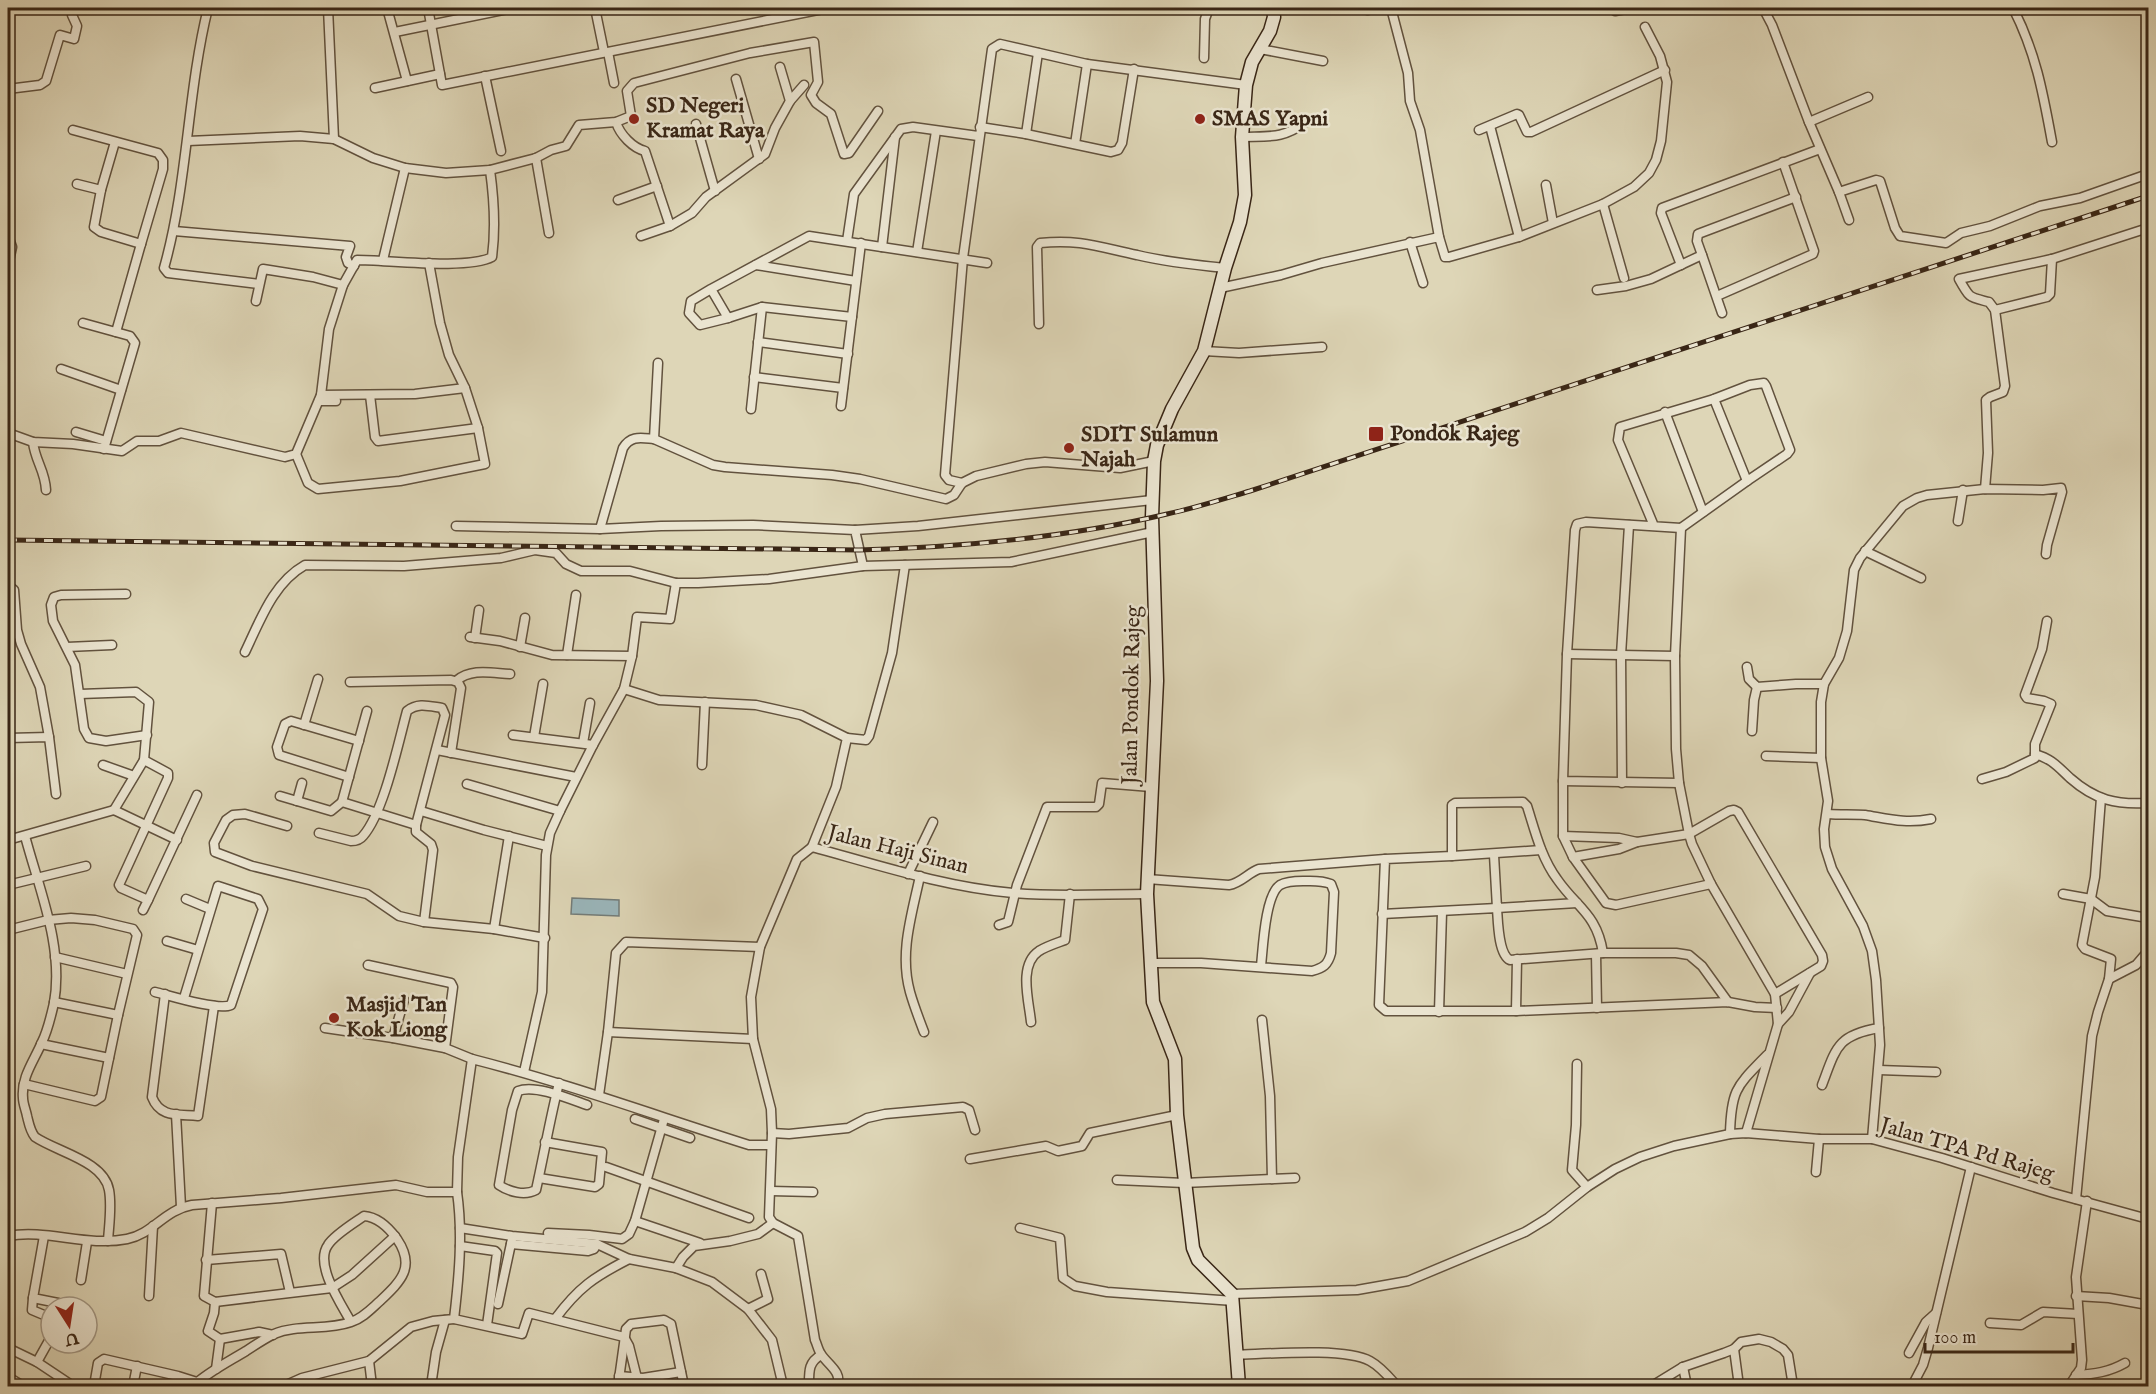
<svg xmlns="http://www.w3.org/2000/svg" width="2156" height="1394" viewBox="0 0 2156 1394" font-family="'IM FELL English',serif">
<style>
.water{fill:#9ab6bb;stroke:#737c79;stroke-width:1.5}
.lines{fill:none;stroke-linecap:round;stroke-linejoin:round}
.minor-casing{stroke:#62523e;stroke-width:11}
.secondary-casing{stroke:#392616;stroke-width:15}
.minor{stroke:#eae4d0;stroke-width:8}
.secondary{stroke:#eae4d0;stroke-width:12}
.rail-casing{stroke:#392616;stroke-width:5}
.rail{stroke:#eae4d0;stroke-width:3;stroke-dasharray:9;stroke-linecap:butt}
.poi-dot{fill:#8f2418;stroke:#eae4d0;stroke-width:2}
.labels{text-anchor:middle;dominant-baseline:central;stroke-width:5;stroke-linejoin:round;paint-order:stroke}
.poi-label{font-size:22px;font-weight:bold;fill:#392616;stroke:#eae4d0;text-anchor:start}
.street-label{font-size:22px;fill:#392616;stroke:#eae4d0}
</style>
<rect width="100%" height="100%" fill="#ded6b7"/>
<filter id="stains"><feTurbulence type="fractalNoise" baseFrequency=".00333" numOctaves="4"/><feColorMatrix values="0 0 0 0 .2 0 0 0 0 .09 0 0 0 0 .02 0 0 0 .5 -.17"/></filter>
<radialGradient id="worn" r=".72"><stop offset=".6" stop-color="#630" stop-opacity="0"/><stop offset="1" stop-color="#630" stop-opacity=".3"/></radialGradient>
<path class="water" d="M572,898L619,900V916L571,914Z"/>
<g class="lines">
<g class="minor-casing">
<g id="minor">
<path d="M208,8C187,93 188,183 164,268L168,273L259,284"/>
<path d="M328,8L334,139"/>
<path d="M387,8L407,81"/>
<path d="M428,8L442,85L828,8"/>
<path d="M595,8L604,52"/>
<path d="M1362,8L1367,10L1379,8"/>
<path d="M1391,8L1408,73L1410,101L1420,130L1439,237"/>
<path d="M1763,8L1772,25L1809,122L1839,192L1876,180L1880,181L1895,228L1900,236L1946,243L1961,233L1990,226L2040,206L2080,198L2148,174"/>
<path d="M2013,8C2036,53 2043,93 2052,142"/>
<path d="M1615,11L1631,8"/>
<path d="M395,32L513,8"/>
<path d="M1260,49L1323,61"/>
<path d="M608,52L614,83"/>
<path d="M1204,58L1205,19L1209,8"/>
<path d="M485,76L501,151"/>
<path d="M736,79L759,159"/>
<path d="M375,88L440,74"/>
<path d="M8,89L40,85L46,81L60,35L74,39L77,26L72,15L73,8"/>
<path d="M790,101L804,85"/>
<path d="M616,122C620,135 633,148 645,151L670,226L692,213L706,197L765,154L775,128L790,101L780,67"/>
<path d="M1809,122L1868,97"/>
<path d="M696,124L715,191"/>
<path d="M1490,126L1519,237"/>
<path d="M980,127L1026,134L1111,152L1118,150L1122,143L1134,69"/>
<path d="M73,130L158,153L163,160V169L141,244"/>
<path d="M1479,130L1517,114L1519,115L1527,132H1531L1665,70"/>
<path d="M1026,134L1038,53"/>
<path d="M1242,137C1271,136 1282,139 1306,122"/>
<path d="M188,141L300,136L334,139L373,158L405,168L446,173L490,170L536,158L551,150L566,146L579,125L616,122L631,116L627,91L634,83L750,53L814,42L818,82L811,95L816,103L831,114L844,154L849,153L878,111"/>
<path d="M115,142L101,190L94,227L101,232L141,244L116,332"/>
<path d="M1075,144L1087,64"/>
<path d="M536,158L549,233"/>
<path d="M77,184L101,190"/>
<path d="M1546,185L1553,223"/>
<path d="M1839,192L1849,220"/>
<path d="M618,200L657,186"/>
<path d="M1603,204L1624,278"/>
<path d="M174,231L350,246L346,257L348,263L354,266"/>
<path d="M8,236L12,247L8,266"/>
<path d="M641,236L670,226"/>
<path d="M847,241L854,194L901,129L913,127L978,136"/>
<path d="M1410,242L1423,283"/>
<path d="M882,247L895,137"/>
<path d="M917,252L936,131"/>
<path d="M1702,255L1722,313"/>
<path d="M383,260L405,168"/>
<path d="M756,265L856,281"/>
<path d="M1681,265L1661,213L1662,208L1820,149"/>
<path d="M1220,288L1281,275L1322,263L1439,237L1445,257H1449L1519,237L1603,204L1634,187L1649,173L1656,160L1661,141L1667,82L1660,56L1645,27"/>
<path d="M711,289L691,301L689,313L700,325L728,318L711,289L809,236L987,263"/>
<path d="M1597,290L1626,286L1651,279L1702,255L1697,241L1698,234L1796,197"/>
<path d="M1717,296L1813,254L1814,251L1783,162"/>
<path d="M256,301L263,269L313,277L343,285"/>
<path d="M1995,310L2047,297L2050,294L2052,259"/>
<path d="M728,318L762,307L852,317"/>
<path d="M83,323L130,336L135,343L104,449"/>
<path d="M1039,324L1037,247L1040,243C1080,239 1099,247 1137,255C1166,262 1195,265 1225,268"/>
<path d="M758,342L848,354"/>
<path d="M1204,351L1239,353L1322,347"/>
<path d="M658,363L654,439L713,465L725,467L832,475L860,479L946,499L954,495L962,483L976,476L1026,464L1045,462L1120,468L1154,461"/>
<path d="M61,369L121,390"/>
<path d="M754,377L843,388"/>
<path d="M321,395L415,394L465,388"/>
<path d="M370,395L375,437L378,441L478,428"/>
<path d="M1714,399L1747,481"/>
<path d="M319,401H336"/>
<path d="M841,406L861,243"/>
<path d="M751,409L762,307"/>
<path d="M1665,412L1703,512"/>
<path d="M76,432L106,441"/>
<path d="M8,433L33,442L73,444L122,451L137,441H159L181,433L285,457L296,454L321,395L329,329L343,285L357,260C388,260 468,270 492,257C496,227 494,199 490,170"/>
<path d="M33,442C35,461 45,470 46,490"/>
<path d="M296,454L308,483L318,489L400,481L485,464L478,428L465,388L449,355L440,323L429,263"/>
<path d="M962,483L949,480L945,475L963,258L992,49L1000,44L1087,64L1246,85"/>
<path d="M1985,489L1988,453L1986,400L1990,397L2003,392L2005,386L1995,310L1989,302C1969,297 1970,299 1959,279L2052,259L2148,228"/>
<path d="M1958,521L1963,490"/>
<path d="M456,526L600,529L661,526L753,525L855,530L863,566"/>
<path d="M1654,526L1618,440L1620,427L1714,399L1750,385L1764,383L1766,386L1790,450L1787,454L1747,481L1681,528L1586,522L1577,524L1575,530L1567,654L1563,781L1679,783"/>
<path d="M1681,528L1675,656L1676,749L1679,783L1689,834L1692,844L1711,884L1775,994L1778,1024L1746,1133"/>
<path d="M600,529L623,448C631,435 641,438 654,439"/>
<path d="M855,530L918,526L1152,500"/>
<path d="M1865,551L1921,578"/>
<path d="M8,585L14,590L17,630L21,644L40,687L49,737"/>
<path d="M126,594L61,595L54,597L51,605L53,621L75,665L84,729L89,738L106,741L147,735"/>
<path d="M470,637L500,641L552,655L632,656"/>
<path d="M475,638L479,610"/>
<path d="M67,647L112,645"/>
<path d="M520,647L525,618"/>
<path d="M245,652C260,621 273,583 305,565L404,566L501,558L535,550L556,553L566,564L581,571H630L676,583H698L769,579L863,566L1011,562L1153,532"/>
<path d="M1567,654L1675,656"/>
<path d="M567,655L576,595"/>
<path d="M1747,667L1749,679L1757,687L1796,684H1824"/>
<path d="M456,681C471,668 491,673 510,674"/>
<path d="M350,682L451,680L458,682L461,688L451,753"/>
<path d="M624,689L659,700L756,705L801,715L847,738L836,787L812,847"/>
<path d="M80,694L136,692L149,702L144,760"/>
<path d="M304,725L318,679"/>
<path d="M1752,731L1754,700L1757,687"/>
<path d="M513,735L593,745"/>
<path d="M534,737L543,684"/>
<path d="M8,738L49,737L56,794"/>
<path d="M847,738L866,740L869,736L892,653L905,565"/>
<path d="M583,743L590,703"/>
<path d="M437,750L576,777"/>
<path d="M2035,754C2052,759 2057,766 2070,778C2095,800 2116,805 2148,803"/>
<path d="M1766,756L1821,758"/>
<path d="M103,765L134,776"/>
<path d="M702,765L705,702"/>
<path d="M349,777L279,755L277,747L285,724L291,721L359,741"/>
<path d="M1982,779L2006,772L2035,758V744L2051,704L2044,701L2027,698L2025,695L2042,649L2047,621"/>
<path d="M1563,781V836L1573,857L1606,903L1616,905L1711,884"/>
<path d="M1622,783L1621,655L1629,525"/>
<path d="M467,784L560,811"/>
<path d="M280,796L331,811L342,802L416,825V832L431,844L433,850L424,922"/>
<path d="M2101,798L2095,877L2082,945L2085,949L2111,959L2109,979"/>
<path d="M297,801L302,783"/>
<path d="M342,802L367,711"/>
<path d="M114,810L144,760L168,773V778L119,885L121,888L148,900L143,910"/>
<path d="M421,811L484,830L547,846"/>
<path d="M1828,814C1840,815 1853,814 1865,815C1889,819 1906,824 1931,819"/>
<path d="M287,826L245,814L233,815L226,820L214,843L215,852L252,866L367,894L399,916L424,922L494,929L545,938"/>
<path d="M319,833L351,841C356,841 360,840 363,836C384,812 398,744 407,711C418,702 429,706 442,708L445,715L416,825"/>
<path d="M25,836C39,889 64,947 54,1003C51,1016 48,1030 42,1042C34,1061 21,1077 23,1098C23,1104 26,1110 27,1116C29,1124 30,1131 35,1137C57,1152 104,1161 109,1190C112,1206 109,1225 108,1241"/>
<path d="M1563,836L1619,838L1637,842"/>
<path d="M8,840L114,810L177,840"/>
<path d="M1494,855L1497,908L1577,903"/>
<path d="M1452,856L1541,850"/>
<path d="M1573,857L1619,849L1637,842L1689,834L1729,811L1734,810L1738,812L1822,955L1823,961L1821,966L1775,994"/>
<path d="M908,874L933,822"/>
<path d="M920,876C912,914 899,953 910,992C914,1006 919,1019 924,1032"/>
<path d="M1147,879L1229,885C1241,883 1248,873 1259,869L1385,859"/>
<path d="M8,885L86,866"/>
<path d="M2063,894L2091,899L2107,911L2148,918"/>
<path d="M186,899L210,909"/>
<path d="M148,900L197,795"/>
<path d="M1382,914L1497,908C1498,921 1498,954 1510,960L1603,953H1676L1689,955L1702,966L1728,1002"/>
<path d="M999,925L1008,922L1017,885L1047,807H1096L1099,804L1102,783L1151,787"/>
<path d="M494,929L509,836"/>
<path d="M8,930L48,920L71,918L95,920L133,929L137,935L118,1015L101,1097L95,1101L24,1084"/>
<path d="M167,941L198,950"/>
<path d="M1603,953C1597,914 1577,908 1557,879C1541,857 1535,831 1527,806L1523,802L1455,803L1452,805V856L1385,859L1379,1005L1386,1011H1516L1728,1002L1755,1007L1777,1008"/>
<path d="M1596,954L1597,1008"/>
<path d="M55,957L127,974"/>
<path d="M1151,963H1201L1312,971C1323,968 1328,965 1331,953L1334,892L1331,884C1321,880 1313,881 1303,881C1296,881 1287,881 1280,885C1265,895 1263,948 1261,966"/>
<path d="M368,965L451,983L453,987L445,1048L472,1059"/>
<path d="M155,992C171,996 218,1011 231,1005L263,909L258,899L218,886L184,998"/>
<path d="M165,994L152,1097C160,1118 178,1114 198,1116L214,1006"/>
<path d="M404,1000L393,1038L445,1048"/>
<path d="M54,1002L118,1015"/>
<path d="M1516,1011L1517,959"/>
<path d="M1439,1012L1442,912"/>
<path d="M1262,1020L1270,1096L1272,1179"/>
<path d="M1031,1022C1029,1001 1018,965 1039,951C1047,946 1057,943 1065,940L1070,894"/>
<path d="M1778,1024L1789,1012L1810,973"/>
<path d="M325,1028L393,1038"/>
<path d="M608,1032L753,1039"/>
<path d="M41,1044L109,1058"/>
<path d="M1577,1064L1576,1125L1572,1170L1587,1187"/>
<path d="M1879,1070L1936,1072"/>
<path d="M524,1072L542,992L546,855L550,833L560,811L593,745L624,689L632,656L637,617L670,619L676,583"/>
<path d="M559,1083C550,1119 544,1154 536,1190C525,1196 509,1192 499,1185L512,1110L518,1091C535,1084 570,1099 587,1105"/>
<path d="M1822,1085C1836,1048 1837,1035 1879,1028"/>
<path d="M599,1095L608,1032L616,953L626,942L760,947"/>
<path d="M176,1114L181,1207"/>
<path d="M635,1119L690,1138"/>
<path d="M772,1133L789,1134L848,1128L867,1118L885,1114L963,1107L969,1110L975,1130"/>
<path d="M1730,1134C1731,1089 1737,1086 1767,1055"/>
<path d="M1872,1139L1880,1045L1876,980L1872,951L1863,926L1832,869L1825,847L1824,829L1828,801L1821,758V702L1824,684L1839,658L1847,631L1854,570L1860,558L1903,506L1917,498L1927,495L1985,489L2043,490L2061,488L2062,492L2047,545L2046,554"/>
<path d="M970,1159L1046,1146L1058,1151L1082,1146L1090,1133L1177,1115"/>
<path d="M606,1167L749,1218"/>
<path d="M1816,1172L1819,1139"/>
<path d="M539,1178L595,1187L599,1184L602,1152L545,1142"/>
<path d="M1117,1180L1184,1183L1295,1178"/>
<path d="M771,1191L813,1192"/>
<path d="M2076,1199L2092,1036L2098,1012L2109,979L2136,965L2148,951"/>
<path d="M212,1203L204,1296L215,1302L214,1313L208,1331L220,1339L216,1369"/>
<path d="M635,1221L700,1243"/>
<path d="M460,1228L512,1236L597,1244L629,1259L676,1268L712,1282L748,1309L772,1340L783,1386"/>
<path d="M1020,1228L1060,1238L1063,1278L1075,1286L1107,1292L1234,1301"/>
<path d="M548,1233L589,1235L622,1239L629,1234L635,1221L664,1119"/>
<path d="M8,1236C47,1229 87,1247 127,1239C153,1234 164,1210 192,1205L281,1198L396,1185L427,1192H457L458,1157L472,1059C566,1083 657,1116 749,1145H771"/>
<path d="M44,1236L33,1298L58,1303L62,1307"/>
<path d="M511,1244L588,1251L594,1249L597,1244"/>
<path d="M460,1246L495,1251L497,1253L487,1325"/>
<path d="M206,1260L281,1254L290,1292"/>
<path d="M676,1268L683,1257L694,1246L730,1241L758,1234L773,1223"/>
<path d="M81,1280L87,1242"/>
<path d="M1232,1294L1357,1290L1408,1281L1525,1232L1548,1218L1587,1187L1615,1169L1640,1157L1674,1146L1730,1134L1746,1133L1819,1139H1872L1942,1158L2053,1193L2148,1219"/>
<path d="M149,1296L153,1226"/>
<path d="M2076,1296L2109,1298L2148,1305"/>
<path d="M33,1298L32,1310L51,1318"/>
<path d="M215,1302L332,1288L352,1275L395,1236"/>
<path d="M498,1304L512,1239"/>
<path d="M748,1309L768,1299L761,1274"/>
<path d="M454,1319L522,1334L529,1313L624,1337L629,1346L637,1378"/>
<path d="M555,1319C579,1287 594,1277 629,1259"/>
<path d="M1990,1323L2021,1325L2043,1312L2078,1314"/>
<path d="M220,1339L259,1332L273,1335"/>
<path d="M8,1348L37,1362L73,1386"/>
<path d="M1734,1349L1739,1386"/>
<path d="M1909,1353L1926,1322L1936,1313"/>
<path d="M1236,1355C1268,1354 1345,1347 1370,1361C1381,1367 1389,1377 1397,1386"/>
<path d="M369,1361L372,1386"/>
<path d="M37,1362L51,1337"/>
<path d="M1683,1367L1687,1386"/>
<path d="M2076,1375C2095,1374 2109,1372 2125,1363"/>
<path d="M619,1376L643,1378L681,1372"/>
<path d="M8,1377L23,1386"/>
<path d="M94,1386L98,1363L104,1359L178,1376L197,1382"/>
<path d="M133,1386L137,1366"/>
<path d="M193,1386C208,1372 228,1362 246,1351C255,1345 264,1339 274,1334C298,1324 326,1331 351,1322C363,1318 371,1309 380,1301C401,1281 416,1267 397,1239C389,1228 377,1217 364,1216C354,1223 334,1235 328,1245C314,1264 341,1304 351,1322"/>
<path d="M284,1386L302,1378L369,1361L411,1327L433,1321L454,1319C459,1277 463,1234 457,1192"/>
<path d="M431,1386L436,1352L445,1320"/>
<path d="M618,1386L626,1329L631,1324L664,1320L671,1324L684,1386"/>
<path d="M817,1386L809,1383C809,1370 809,1362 821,1355"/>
<path d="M829,1386H837C843,1372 827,1364 821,1354C818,1350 817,1344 815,1340L798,1236L773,1223L769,1217L772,1133L771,1109L753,1039L751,997L760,947L797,859L812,847C878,865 945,887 1013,893C1056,897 1104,894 1147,894"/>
<path d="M1652,1386L1683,1367L1724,1353L1734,1349L1741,1342L1759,1339L1771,1342L1783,1349L1788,1355L1793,1386"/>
<path d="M1912,1386L1923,1365L1928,1348L1971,1167"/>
<path d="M2069,1386L2081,1368L2082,1360L2076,1277L2087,1201"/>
</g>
</g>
<g class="secondary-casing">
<path id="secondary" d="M1239,1386L1232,1294L1198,1260L1193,1248L1177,1115L1175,1059L1153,1002L1147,894L1157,681L1152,517L1154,461L1157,445L1172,409L1204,351L1225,268L1240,222L1245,195L1242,137L1246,85L1252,62L1270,31L1274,17L1273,8"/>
</g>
<use href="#minor" class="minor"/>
<use href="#secondary" class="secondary"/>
<g class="rail-casing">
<path id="rail" d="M8,540L859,550C962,547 1066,538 1167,514C1195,508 1223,499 1250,491L2148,196"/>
</g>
<use href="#rail" class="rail"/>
</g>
<g class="poi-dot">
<circle cx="634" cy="119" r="6"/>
<circle cx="1200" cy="119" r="6"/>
<rect x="1368" y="426" width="16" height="16" rx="3"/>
<circle cx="1069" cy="448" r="6"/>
<circle cx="334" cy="1018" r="6"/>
</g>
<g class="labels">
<g class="poi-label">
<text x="646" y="106">SD Negeri<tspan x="646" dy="25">Kramat Raya</tspan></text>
<text x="1212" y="119">SMAS Yapni</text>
<text x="1390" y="434">Pondok Rajeg</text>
<text x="1081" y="435">SDIT Sulamun<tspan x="1081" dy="25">Najah</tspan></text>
<text x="346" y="1005">Masjid Tan<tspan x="346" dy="25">Kok Liong</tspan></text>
</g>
<g class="street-label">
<text transform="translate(1132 695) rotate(-89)">Jalan Pondok Rajeg</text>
<text transform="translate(898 850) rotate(14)">Jalan Haji Sinan</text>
<text transform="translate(1967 1150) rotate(16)">Jalan TPA Pd Rajeg</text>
</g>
</g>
<rect width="2156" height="1394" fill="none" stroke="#ded6b7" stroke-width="30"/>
<rect x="9" y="9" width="2138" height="1376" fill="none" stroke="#392616" stroke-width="3"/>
<rect x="15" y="15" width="2126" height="1364" fill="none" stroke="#392616" stroke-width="1.5"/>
<g transform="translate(69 1325) rotate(168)"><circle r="28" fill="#eae4d0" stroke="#a39886" stroke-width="1.5"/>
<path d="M0-4.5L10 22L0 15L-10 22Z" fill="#8f2418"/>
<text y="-9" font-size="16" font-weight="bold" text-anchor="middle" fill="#392616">U</text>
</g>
<path d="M1925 1343v9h148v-9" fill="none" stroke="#392616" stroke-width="3"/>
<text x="1934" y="1343" font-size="18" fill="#392616" stroke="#eae4d0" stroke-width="4.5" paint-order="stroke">100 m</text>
<rect width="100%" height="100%" filter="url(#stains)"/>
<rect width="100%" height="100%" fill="url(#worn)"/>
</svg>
